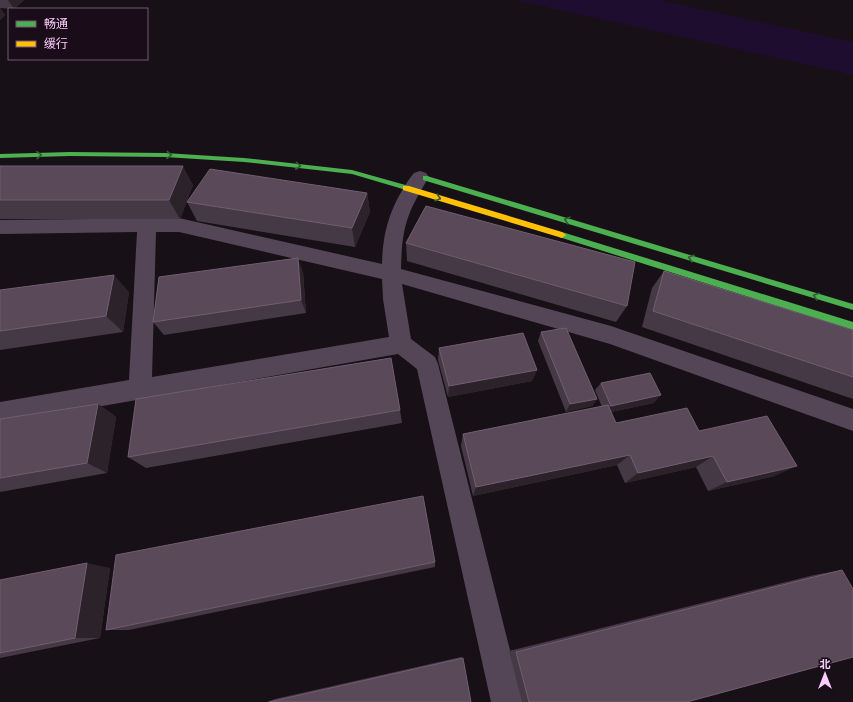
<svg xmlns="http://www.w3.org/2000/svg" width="853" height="702" viewBox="0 0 853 702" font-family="'Titillium Web','Noto Sans SC',sans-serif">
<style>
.water{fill:#1f0d2f}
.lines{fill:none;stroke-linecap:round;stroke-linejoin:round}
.street{fill:#554657;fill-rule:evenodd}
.fast{fill:#4caf50;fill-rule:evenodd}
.slow{fill:#ffc107;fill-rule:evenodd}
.wall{fill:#463946}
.shaded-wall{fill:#2b222a}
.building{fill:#5a4959;stroke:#735d72}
.oneway{stroke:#335e34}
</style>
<rect width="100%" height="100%" fill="#171016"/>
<path class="water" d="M514,0H659L853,42V75Z"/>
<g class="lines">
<path class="street" d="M420,171L426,173L429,177C407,213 402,226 401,269L611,326L853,409V431L610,344L402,284L411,339L435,357L438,364L523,702H491L417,369L398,354L0,424V402L129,380L137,232L0,234V220L179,218L382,264C383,229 391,206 410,178L414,173ZM156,232H179L382,279L383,299L389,337L152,377Z"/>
<g class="fast">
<path d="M70,152L165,153L244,158L352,170L409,186L410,188L406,190L352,174L244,162L165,157L70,156L0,158V154Z"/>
<path d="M423,176H427L853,304V310L423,180Z"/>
<path d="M562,232L853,322V330L559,237L558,235Z"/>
</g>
<path class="slow" d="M403,186H409L562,232L566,235L562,238L403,190Z"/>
</g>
<g class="wall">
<path d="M0,0H24L14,9L0,8L5,15L0,20Z"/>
<path d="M0,166L193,185L180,219H0Z"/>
<path d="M367,193L370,212L355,247L197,221L187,202Z"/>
<path d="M406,243L627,306L616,322L407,261Z"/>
<path d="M664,271L853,330V399L642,327L652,288Z"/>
<path d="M303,272L306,313L164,335L153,322Z"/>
<path d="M0,290L129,292L123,332L0,350Z"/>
<path d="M541,332L597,399L592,406L566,412L538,341Z"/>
<path d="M439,348L537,370L532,381L448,397L438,360Z"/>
<path d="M601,383L654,403L611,412L616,423L699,431L775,476L708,491L696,467L625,483L617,465L473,496L461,446L463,434L602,407L595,390Z"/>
<path d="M98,404L116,417L107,473L0,492V419Z"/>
<path d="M400,410L402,423L146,468L128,457Z"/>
<path d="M435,562V567L129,630H106Z"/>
<path d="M110,568L100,638L0,658V580Z"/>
<path d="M842,570L687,702H522L509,651L814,575Z"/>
<path d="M461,657L463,658L471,702H267L275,699Z"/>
</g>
<g class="shaded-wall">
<path d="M8,0H24L14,9Z"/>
<path d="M0,8L5,15L0,20Z"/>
<path d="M183,166L193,185L180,219L169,200Z"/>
<path d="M367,193L370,212L355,247L352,228Z"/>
<path d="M298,258L303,272L306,313L301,300Z"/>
<path d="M114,275L129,292L123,332L106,316Z"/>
<path d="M537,370L532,381L448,397L449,386Z"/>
<path d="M661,395L654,403L605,413L611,406Z"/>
<path d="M597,399L592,406L566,412L570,404Z"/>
<path d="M98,404L116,417L107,473L87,463Z"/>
<path d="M630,455L617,465L473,496L476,487Z"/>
<path d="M713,456L696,467L625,483L638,473Z"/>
<path d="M797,466L775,476L708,491L727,482Z"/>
<path d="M87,563L110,568L100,638H75Z"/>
</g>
<g class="building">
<path d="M0,166H183L169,200H0Z"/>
<path d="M210,169L367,193L352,228L187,202Z"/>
<path d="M426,206L635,262L627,306L406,243Z"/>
<path d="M298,258L301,300L153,322L159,277Z"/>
<path d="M664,271L853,330V377L653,311Z"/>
<path d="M114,275L106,316L0,331V290Z"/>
<path d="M566,328L597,399L570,404L541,332Z"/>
<path d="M523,333L537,370L449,386L439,348Z"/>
<path d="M391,358L400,410L128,457L136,399Z"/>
<path d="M650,373L661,395L611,406L601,383Z"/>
<path d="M98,404L87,463L0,478V419Z"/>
<path d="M608,405L616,423L687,408L699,431L767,416L797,466L727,482L713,456L638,473L630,455L476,487L463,434Z"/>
<path d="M423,496L435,562L106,630L116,555Z"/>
<path d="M87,563L75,638L0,653V580Z"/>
<path d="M842,570L853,589V657L687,702H529L516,652Z"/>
<path d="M463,658L471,702H269Z"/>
</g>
<defs><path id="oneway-chevron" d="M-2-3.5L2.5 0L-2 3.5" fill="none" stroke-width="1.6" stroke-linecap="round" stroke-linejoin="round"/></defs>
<g class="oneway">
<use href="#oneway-chevron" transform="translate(39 155) rotate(-2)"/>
<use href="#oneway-chevron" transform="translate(169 155) rotate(3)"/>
<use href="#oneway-chevron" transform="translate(298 166) rotate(7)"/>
<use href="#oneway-chevron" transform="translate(438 198) rotate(17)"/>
<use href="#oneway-chevron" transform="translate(567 220) rotate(-164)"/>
<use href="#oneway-chevron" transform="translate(691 258) rotate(-163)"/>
<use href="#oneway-chevron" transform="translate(816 296) rotate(-163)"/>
</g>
<rect x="8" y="8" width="140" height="52" fill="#1a0d19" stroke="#735973"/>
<rect x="16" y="21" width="20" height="6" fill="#4caf50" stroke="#735973"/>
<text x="44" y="28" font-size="12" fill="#f9ccf9">畅通</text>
<rect x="16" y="41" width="20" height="6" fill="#ffc107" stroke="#735973"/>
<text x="44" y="48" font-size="12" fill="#f9ccf9">缓行</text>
<g transform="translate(825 674)" stroke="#1a0d19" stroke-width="3" paint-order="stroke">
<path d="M0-3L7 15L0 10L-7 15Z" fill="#f9ccf9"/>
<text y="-6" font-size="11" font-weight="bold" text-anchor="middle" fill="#f9ccf9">北</text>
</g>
</svg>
